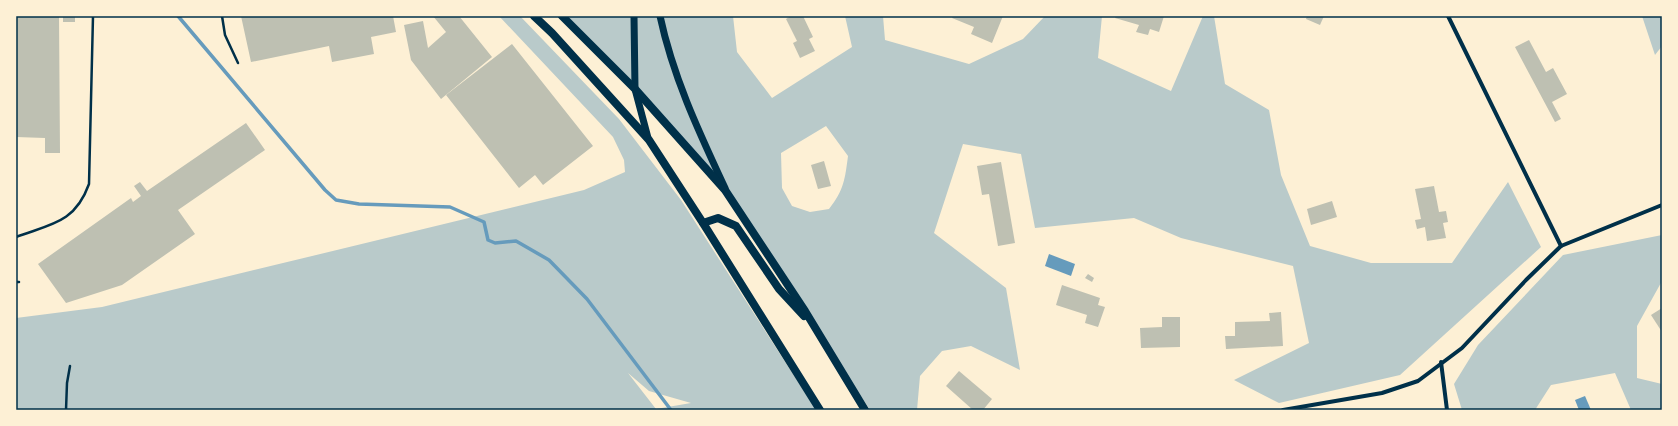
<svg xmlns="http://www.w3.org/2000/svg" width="1678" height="426" viewBox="0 0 1678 426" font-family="Arial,sans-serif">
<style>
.green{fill:#b9caca;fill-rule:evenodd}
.water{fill:#669bbc}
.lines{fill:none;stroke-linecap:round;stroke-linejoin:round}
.stream{stroke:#669bbc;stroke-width:3.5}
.building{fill:#bec0b2}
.service{stroke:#003049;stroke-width:2.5}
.minor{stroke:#003049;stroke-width:4}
.secondary{stroke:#003049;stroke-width:7}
.primary{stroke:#003049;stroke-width:8}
.neatline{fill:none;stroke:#003049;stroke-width:1.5}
</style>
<rect width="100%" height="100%" fill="#fdf0d5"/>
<g class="green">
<path d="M499,16H520L619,119L681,200L816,410H16V318L102,307L584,190L625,172L624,160L613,137ZM628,373L649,391L691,403L656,409Z"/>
<path d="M563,16H733L737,52L772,98L852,47L845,16H883L885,40L969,64L1023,39L1045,16H1102L1098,58L1171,91L1203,16H1214L1225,84L1269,110L1281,175L1310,246L1371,263H1452L1508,182L1541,247L1400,375L1279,403L1234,380L1309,343L1293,266L1181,238L1134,218L1035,228L1021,154L963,144L934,233L1006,288L1020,370L971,346L942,351L920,376L917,410H870L727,190ZM826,126L848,156C845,179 844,190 829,209L810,212L792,206L782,188L781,153Z"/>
<path d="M1642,16H1662V46L1655,55Z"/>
<path d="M1662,235V281L1637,326V378L1662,384V410H1631L1615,373L1551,385L1535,410H1462L1454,384L1478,345L1563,255Z"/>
</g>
<g class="water">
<path d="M1049,254L1075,264L1071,276L1045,266Z"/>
<path d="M1585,396L1591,410H1579L1575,400Z"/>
</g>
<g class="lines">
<path class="stream" d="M178,16L325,190L336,200L359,204L450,207L484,222L488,240L495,243L516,241L549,260L587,299L671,410"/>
</g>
<g class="building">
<path d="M16,16H59L60,153H45V138L16,137Z"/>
<rect x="63" y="16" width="12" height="6"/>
<path d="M241,16H393L396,32L371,37L374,54L332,62L329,46L251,62Z"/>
<path d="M433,16H459L492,57L441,99L411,60L404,25L423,21L428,48L446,32Z"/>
<path d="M791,16H803L813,37L809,39L815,51L800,58L793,43L797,41L786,19Z"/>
<path d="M953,16H1003L992,43L971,34L974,27L952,18Z"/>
<path d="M1116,16H1164L1159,32L1150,29L1148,35L1136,32L1139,25L1115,18Z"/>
<path d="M1307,16H1324L1320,25L1306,19Z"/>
<path d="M1529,40L1546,72L1553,68L1567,94L1552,102L1561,119L1555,122L1515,47Z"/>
<path d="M512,44L593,146L543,185L535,175L519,188L446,95Z"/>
<path d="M246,123L265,150L178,210L195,234L122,285L66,303L38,264L131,198L133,202L141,196L134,186L140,182L147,191Z"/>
<path d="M824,161L831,186L818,189L811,165Z"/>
<path d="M1001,162L1015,243L998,246L989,194L982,195L977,166Z"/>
<path d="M1434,186L1439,212L1446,211L1448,222L1443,223L1446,238L1427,241L1425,227L1417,229L1415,220L1421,219L1415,189Z"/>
<path d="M1332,201L1337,217L1311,225L1307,209Z"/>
<path d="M1088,274L1094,278L1092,282L1085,278Z"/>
<path d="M1062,285L1100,298L1098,305L1105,307L1098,327L1085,323L1087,315L1056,305Z"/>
<path d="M1662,308V332L1651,315Z"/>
<path d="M1281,312L1283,346L1226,349L1225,336H1235V322L1270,321L1269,313Z"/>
<path d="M1162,317H1180V347L1141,348L1140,328L1162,327Z"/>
<path d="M959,371L992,399L983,410H973L946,386Z"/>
</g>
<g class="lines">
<g class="service">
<path d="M222,16L225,35L238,63"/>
<path d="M16,237C51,224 75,223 89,184L93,16"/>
<path d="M16,282H19"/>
<path d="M66,410L67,383L70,366"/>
</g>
<g class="minor">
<path d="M1448,16L1561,246"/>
<path d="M1441,362L1447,410"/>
<path d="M1283,410L1382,393L1418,381L1462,348L1526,280L1561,246L1662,205"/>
</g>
<g class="secondary">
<path d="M634,16L635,89L648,138"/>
<path d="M660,16C673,77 699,132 725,188"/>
</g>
<g class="primary">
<path d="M534,16L552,33L649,140L703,223L820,410"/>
<path d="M562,16L635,89L725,190L805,311L865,410"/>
<path d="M703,223L718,218L736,226L779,289L804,316"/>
</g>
</g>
<rect width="1678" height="426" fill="none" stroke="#fdf0d5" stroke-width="34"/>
<rect x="17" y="17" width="1644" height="392" class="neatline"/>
</svg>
